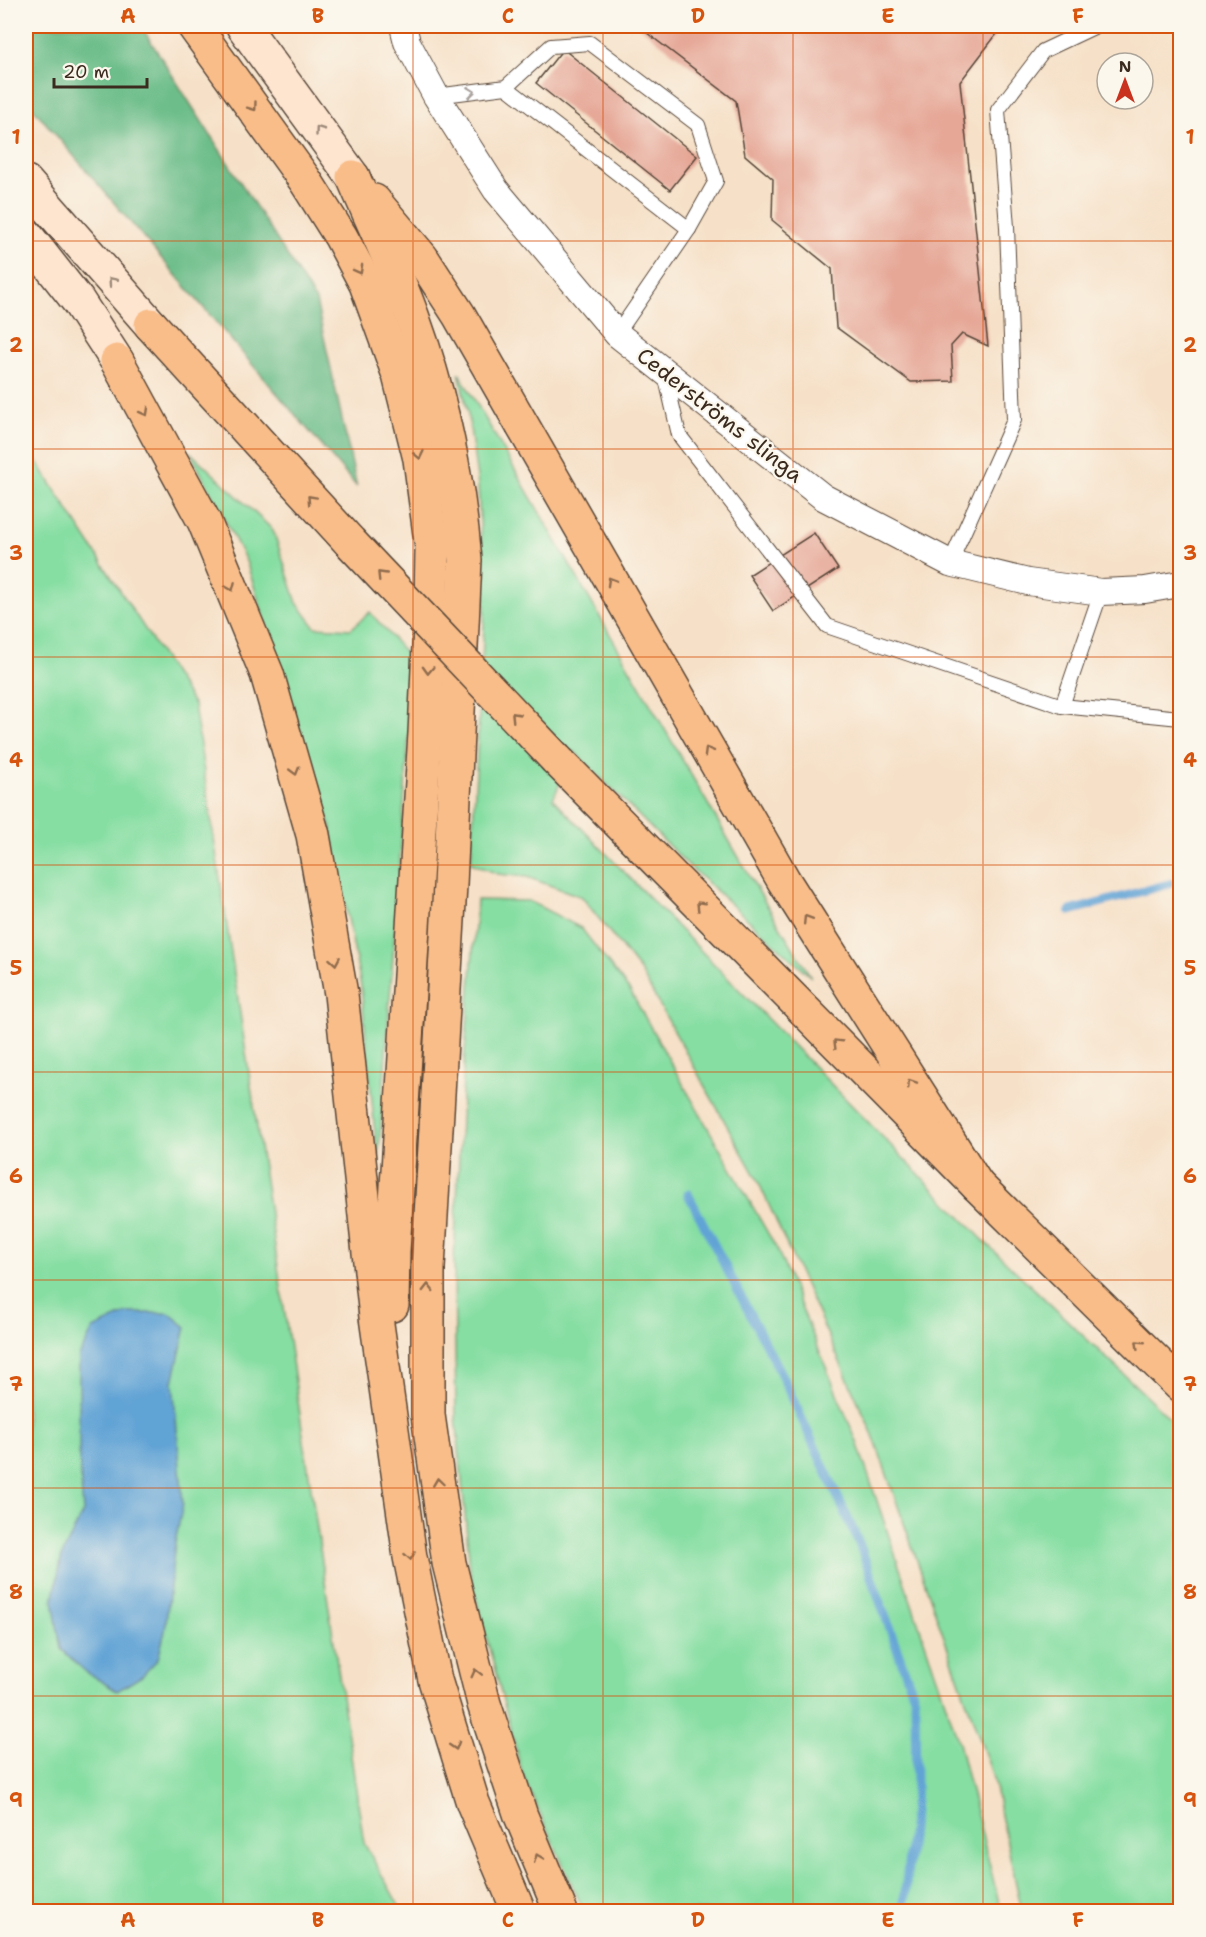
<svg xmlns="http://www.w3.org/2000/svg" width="1206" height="1937" viewBox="0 0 1206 1937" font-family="'Shantell Sans',sans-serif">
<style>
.green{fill:#86dea3;stroke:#608460;stroke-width:1.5}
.forest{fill:#6cbd89;stroke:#547454;stroke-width:1.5}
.water{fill:#60a3d5;stroke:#4e667a;stroke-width:1.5}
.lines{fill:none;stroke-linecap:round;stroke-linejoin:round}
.stream{stroke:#60a3d5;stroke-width:9}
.building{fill:#e6a797}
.lane-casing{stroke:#574537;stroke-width:16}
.street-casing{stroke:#574537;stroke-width:28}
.secondary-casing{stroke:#574537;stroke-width:36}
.highway-casing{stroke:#574537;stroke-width:36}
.lane{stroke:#fff;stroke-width:14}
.street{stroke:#fff;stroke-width:26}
.secondary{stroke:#fde5d0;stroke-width:33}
.highway{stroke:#f9bd89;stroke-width:33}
.highway-bridge-casing{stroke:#574537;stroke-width:36;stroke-linecap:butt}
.highway-bridge{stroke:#f9bd89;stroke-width:33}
.oneway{stroke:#a79f9a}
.oneway2{stroke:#906c4e}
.oneway3{stroke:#9c8877}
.grid{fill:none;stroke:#d7540e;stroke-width:1.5;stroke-opacity:0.55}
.labels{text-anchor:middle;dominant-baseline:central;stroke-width:4.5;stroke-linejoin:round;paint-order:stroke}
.street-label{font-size:22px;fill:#3b2a1e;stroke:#fbf7ec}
.neatline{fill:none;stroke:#d7540e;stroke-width:2}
.grid-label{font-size:20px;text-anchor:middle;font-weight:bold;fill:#d7540e}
</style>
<rect width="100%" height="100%" fill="#fbf7ec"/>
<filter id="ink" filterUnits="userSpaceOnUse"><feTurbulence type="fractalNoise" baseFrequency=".0167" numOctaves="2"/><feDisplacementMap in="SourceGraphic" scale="12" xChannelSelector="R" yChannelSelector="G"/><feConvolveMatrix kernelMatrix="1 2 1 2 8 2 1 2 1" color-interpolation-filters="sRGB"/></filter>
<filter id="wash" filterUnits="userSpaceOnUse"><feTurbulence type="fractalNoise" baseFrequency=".008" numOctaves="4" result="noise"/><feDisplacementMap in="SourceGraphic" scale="24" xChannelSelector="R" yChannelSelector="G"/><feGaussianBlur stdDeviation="1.35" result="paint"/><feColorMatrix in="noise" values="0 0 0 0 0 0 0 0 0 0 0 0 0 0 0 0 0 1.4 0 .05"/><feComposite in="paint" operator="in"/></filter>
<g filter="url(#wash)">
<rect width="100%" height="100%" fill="#f6e0c7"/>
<g class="green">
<path d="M459,373L757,889L811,977L688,865L574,751L553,799L986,1243L1180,1428V1911H1022L992,1774L873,1435L758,1181L641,972L582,897L527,877L498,874L471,863L485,607L478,485L468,414Z"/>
<path d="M26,445L194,705L364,1843L402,1911H26Z"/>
<path d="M190,452L273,530L297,603L315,627L351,629L370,612L414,663L378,1164L361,986L330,824L246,561Z"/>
<path d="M477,900L529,901L581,928L630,991L778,1251L857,1442L959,1743L1001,1911H584L523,1776L471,1579L456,1417L454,1262L463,1078Z"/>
</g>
<path class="forest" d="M26,26H141L316,301L357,487L26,100Z"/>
<path class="water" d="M127,1313H169L186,1327L173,1382L183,1504L175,1543L165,1631L158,1659L142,1676L117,1691L86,1672L61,1649L53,1601L62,1555L83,1512L79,1456V1356L93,1329Z"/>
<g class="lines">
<g class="stream">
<path d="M1070,911L1180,881"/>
<path d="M688,1194L783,1378L859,1543L915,1699L916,1790L903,1912"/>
</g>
</g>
<g id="blocks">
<g class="building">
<path d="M638,26H1003L960,82L988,346L962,334L951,346L953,381L911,382L836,327L832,269L772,220L773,179L745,155L736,101Z"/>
<path d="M563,49L697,156L670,190L536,83Z"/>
<path d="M814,533L838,569L773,611L749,575Z"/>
</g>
</g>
</g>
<g filter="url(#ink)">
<use href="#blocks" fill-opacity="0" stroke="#574537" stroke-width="1.5"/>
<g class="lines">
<g class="lane-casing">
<g id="lane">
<path d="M506,87L689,229"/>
<path d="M436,96L506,87L551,46L590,43L698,125L716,181L689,229L617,334"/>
<path d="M665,374L679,435L827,626L1062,706L1101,592"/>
<path d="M950,563L1014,420L1007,227L998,110L1043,51L1096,26"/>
<path d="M1062,706L1180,718"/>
</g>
</g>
<g class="street-casing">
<path id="street" d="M403,26L407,42L436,96L496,190L617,334L823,497L950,563L1028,582L1101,592L1145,590L1180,584"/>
</g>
<g class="secondary-casing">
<g id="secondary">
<path d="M243,26L353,177"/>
<path d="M26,182L151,325"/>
<path d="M26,235L78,301L117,361"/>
</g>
</g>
<g class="highway-casing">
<g id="highway">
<path d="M194,26L305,180L341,237L366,284L399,375L420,459L432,549L431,603L425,733L393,1251L392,1305"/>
<path d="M353,177C374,226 398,274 415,324C443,401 458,479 465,560L450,885L428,1268V1415L449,1563L484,1704L521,1816L561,1912"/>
<path d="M374,201L422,258L459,315L784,881L977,1185"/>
<path d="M151,325L350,542"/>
<path d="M117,361L204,521L267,674L313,835L341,994L376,1317L410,1557L435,1680L473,1803L519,1912"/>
<path d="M556,759L977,1185L1180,1385"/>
</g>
</g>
<use href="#lane" class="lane"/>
<use href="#street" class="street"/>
<use href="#secondary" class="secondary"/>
<use href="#highway" class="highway"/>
<g class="highway-bridge-casing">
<path id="highway-bridge" d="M350,542L556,759"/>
</g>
<use href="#highway-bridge" class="highway-bridge"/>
</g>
<defs><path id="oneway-chevron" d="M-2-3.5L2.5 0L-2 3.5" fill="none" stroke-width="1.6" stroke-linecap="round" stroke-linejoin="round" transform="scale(1.5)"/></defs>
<use class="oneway" href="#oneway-chevron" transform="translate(471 92) rotate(-7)"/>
<g class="oneway2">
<use href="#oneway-chevron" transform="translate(253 107) rotate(54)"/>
<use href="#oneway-chevron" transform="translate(359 270) rotate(61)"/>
<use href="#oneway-chevron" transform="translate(145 412) rotate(61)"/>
<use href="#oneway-chevron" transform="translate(419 455) rotate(78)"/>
<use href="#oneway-chevron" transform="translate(311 499) rotate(-133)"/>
<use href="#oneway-chevron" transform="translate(381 575) rotate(-134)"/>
<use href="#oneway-chevron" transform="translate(611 581) rotate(-120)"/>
<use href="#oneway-chevron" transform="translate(231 587) rotate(67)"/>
<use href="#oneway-chevron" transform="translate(428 670) rotate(92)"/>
<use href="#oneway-chevron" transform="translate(515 716) rotate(-134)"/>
<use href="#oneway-chevron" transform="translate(708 751) rotate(-120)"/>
<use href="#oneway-chevron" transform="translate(295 771) rotate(74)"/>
<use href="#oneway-chevron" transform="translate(700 905) rotate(-135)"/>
<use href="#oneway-chevron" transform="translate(807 919) rotate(-122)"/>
<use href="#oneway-chevron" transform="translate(335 961) rotate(80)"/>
<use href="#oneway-chevron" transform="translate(837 1043) rotate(-135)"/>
<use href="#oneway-chevron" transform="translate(911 1083) rotate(-123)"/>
<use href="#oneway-chevron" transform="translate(428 1288) rotate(-90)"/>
<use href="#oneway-chevron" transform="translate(1139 1344) rotate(-136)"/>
<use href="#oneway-chevron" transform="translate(438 1482) rotate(-98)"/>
<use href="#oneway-chevron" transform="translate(410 1556) rotate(80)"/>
<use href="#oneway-chevron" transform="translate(476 1673) rotate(-104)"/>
<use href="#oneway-chevron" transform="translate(455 1746) rotate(73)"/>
<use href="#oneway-chevron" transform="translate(538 1858) rotate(-112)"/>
</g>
<g class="oneway3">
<use href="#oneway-chevron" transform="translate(319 130) rotate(-126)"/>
<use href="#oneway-chevron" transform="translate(112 281) rotate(-131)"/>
</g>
</g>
<path class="grid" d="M223,26V1912M413,26V1912M603,26V1912M793,26V1912M983,26V1912M26,241H1180M26,449H1180M26,657H1180M26,865H1180M26,1072H1180M26,1280H1180M26,1488H1180M26,1696H1180"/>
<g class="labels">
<g class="street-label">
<text transform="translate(720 415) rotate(38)">Cederströms slinga</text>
</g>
</g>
<rect width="1206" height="1937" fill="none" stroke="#fbf7ec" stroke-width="66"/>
<g transform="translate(1125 81)"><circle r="28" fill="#fbf7ec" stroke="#aea59a" stroke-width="1.5"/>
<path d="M0-4.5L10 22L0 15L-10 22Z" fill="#c8321e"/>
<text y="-9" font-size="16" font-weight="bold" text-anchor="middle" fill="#3b2a1e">N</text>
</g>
<path d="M54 78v9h93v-9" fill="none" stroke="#3b2a1e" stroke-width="3"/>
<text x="63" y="78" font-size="18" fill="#3b2a1e" stroke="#fbf7ec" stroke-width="4.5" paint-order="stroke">20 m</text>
<rect x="33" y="33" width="1140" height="1871" class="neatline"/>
<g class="grid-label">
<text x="128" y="23">A</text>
<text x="318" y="23">B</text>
<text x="508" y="23">C</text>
<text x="698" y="23">D</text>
<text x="888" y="23">E</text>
<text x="1078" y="23">F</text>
<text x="16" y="144">1</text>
<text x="1190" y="144">1</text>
<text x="16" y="352">2</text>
<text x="1190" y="352">2</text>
<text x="16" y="560">3</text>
<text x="1190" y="560">3</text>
<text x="16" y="767">4</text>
<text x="1190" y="767">4</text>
<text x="16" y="975">5</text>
<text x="1190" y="975">5</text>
<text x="16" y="1183">6</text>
<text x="1190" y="1183">6</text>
<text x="16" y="1391">7</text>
<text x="1190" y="1391">7</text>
<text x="16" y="1599">8</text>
<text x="1190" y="1599">8</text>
<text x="16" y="1807">9</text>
<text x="1190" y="1807">9</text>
<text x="128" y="1927">A</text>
<text x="318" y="1927">B</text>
<text x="508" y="1927">C</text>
<text x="698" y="1927">D</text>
<text x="888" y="1927">E</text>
<text x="1078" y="1927">F</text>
</g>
</svg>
